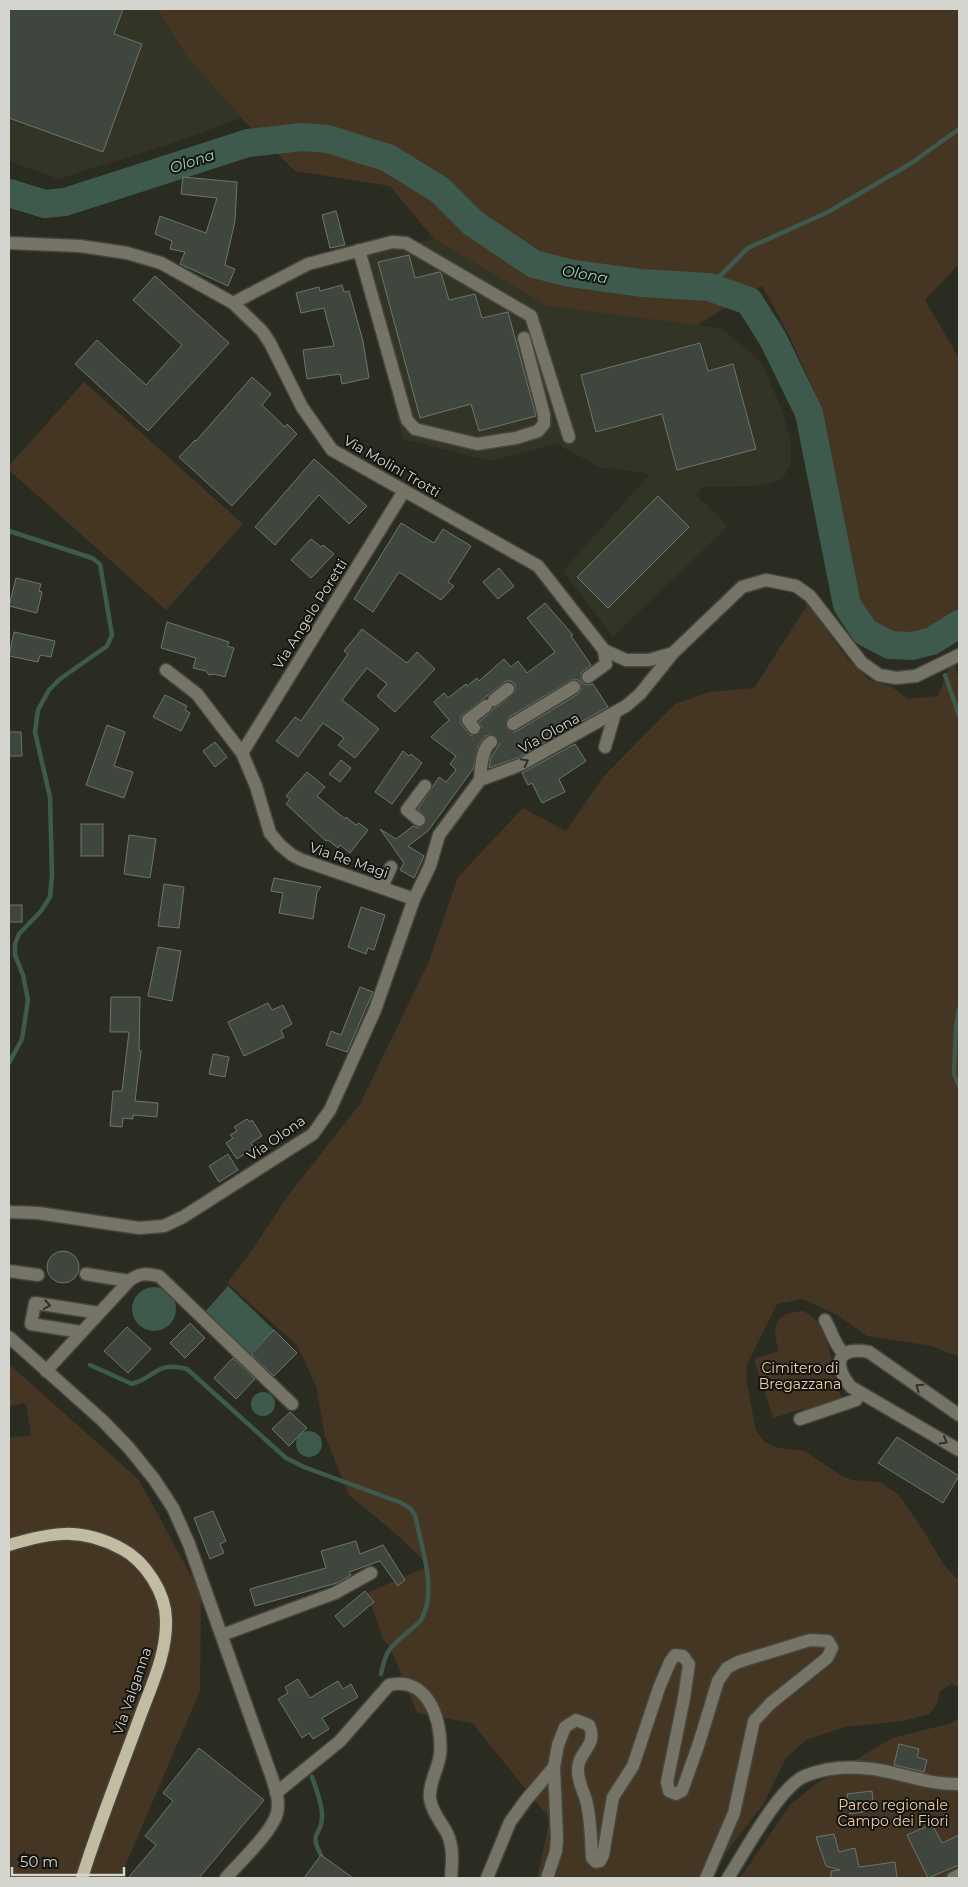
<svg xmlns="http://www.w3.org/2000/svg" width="968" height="1887" viewBox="0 0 968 1887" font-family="Montserrat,sans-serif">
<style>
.built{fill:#323525}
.green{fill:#453523}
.water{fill:#3d5a4c}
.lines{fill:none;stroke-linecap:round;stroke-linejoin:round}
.stream{stroke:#3d5a4c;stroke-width:4.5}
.river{stroke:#3d5a4c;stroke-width:28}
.building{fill:#3f463d;stroke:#6d756c;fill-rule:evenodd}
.minor-tunnel{stroke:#43453c;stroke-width:12;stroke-dasharray:12 6;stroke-linecap:butt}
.minor-casing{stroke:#45473e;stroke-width:15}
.major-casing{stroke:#45473e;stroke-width:15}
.minor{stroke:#767367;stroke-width:12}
.major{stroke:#c3bca3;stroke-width:12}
.oneway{stroke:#313029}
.labels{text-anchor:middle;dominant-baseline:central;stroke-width:4;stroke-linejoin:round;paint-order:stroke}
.street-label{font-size:14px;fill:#d3d5ce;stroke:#13140f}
.park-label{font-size:14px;fill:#f4cea3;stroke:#13140f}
.water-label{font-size:15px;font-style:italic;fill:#9ad4b9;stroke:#13140f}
</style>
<rect width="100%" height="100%" fill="#2a2c22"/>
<g class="built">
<path d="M9,9H157L186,55L241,118L167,145L58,179L9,161Z"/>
<path d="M434,239L547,306L667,320L723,329L761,362L782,410L791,443V465L782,479L769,484L753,486L703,487L696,495L728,526L613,637L563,571L650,474L600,467L556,444L491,461L403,439L356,257Z"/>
</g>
<g class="green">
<path d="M157,9H959V264L925,300L959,358V612L929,631L909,637L890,636L871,625L855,602L818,400L788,333L762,286L697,325L547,306L434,239L390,186L295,171L241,118L186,55Z"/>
<path d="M84,382L243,524L166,610L9,470V466Z"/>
<path d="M808,604L847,658L869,680L891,686L907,699L938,696L953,658L959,681V1357L932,1346L867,1336L839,1316L803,1299L777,1304L747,1364L746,1378L756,1431L765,1442L778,1448L805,1451L840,1475L852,1480L880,1482L899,1495L923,1530L944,1565L959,1581V1687L952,1684L940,1691L937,1704L929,1714L903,1721L845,1727L806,1740L786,1758L763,1805L730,1847L709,1878H537L550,1819L472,1723L417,1713L390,1647L383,1639L367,1593L429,1566L395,1533L349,1495L325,1436L316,1386L297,1345L227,1283L248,1256L287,1197L360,1104L429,961L458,877L523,808L566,831L603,777L675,704L709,692L754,688Z"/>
<path d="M803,1311C825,1320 828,1347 834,1368L832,1369L842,1400L804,1413L802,1409L773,1418L754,1359L779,1351C771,1326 774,1313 803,1311Z"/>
<path d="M9,1364L139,1480L201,1594L200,1691L120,1878H9V1438L31,1435L26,1403L9,1406Z"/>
<path d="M959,1718V1878H740L790,1805L813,1786L892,1738L952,1723Z"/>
</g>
<g class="water">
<path d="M228,1286L274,1330L248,1356L203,1314Z"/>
<circle cx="154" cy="1309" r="22"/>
<circle cx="263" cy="1404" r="12"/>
<circle cx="309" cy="1444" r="13"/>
</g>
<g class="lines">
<g class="stream">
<path d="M709,287L748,248L828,212L910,164L959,129"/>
<path d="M9,531L92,558L100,564L112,635L107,646L60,679L49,690L38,710L35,732L50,797L52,876L50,897L41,911L19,934L15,944V955L23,975L28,1000L22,1039L9,1063"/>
<path d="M932,641L936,652"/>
<path d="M945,675L959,715"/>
<path d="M959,1009L956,1027L954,1074L959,1086"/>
<path d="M90,1365L132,1384C158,1376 156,1361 187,1369L286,1458L304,1467L399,1502L410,1508L415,1515C421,1546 438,1591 421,1620C418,1624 413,1627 409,1631C391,1647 386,1648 381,1674"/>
<path d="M312,1777C316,1789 323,1805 322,1817C322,1836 308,1831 321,1855"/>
</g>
<path class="river" d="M9,193L45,204L65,202L248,143L302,137L328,139L388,158L440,190L473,223L534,264L569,273L641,283L709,287L749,301L773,339L809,413L847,605L865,632L890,645L912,646L932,641L959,624"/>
</g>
<g class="building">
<path d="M9,9H123L114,34L142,44L103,152L9,118Z"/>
<path d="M183,177L237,182L235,221L225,265L235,269L228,286L180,264L185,252L170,249L172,241L155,234L160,216L206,233L217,198L181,194Z"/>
<path d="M336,211L345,245L330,248L322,215Z"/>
<path d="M409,255L415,278L439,272L441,273L449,300L475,294L482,318L508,312L536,416L479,431L471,404L420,418L378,262Z"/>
<path d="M155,276L229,343L148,431L75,364L97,340L146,385L182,345L133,300Z"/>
<path d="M342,285L344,292L349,291L363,341L369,378L342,384L340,374L307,379L303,350L334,346L324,308L301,313L296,293L319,287L320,291Z"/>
<path d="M700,343L708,371L733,364L756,449L677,470L662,414L596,432L581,375Z"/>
<path d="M252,377L271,394L262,405L285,427L287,424L297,434L232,506L179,457L195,440L196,441Z"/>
<path d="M314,459L367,506L349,524L319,495L275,545L255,527Z"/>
<path d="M658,496L689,527L608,608L577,577Z"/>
<path d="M401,523L434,543L443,529L471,546L448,582L454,586L441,600L399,572L373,612L354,599Z"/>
<path d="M311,539L321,547L323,545L334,554L311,578L291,560Z"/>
<path d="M499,568L514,586L498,599L483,582Z"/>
<path d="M16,578L41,584L39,591L42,592L37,613L9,606Z"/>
<path d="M545,603L573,635L571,636L591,665L581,673V681L585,685L593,684L608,707L517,758L489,768L491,757L499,745V741L494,734L485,736L478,746L473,769L428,831L408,846L424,856L414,878L400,870L404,863L380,829L396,839L413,826L418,828L425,826L426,817L418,809L439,777L446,782L456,770L450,764L456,756L431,737L449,720L434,702L444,693L448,698L466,684L467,686L477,678L479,681L504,659L511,667L518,661L527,673L555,652L527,618ZM573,679L578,680L581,683V690L578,694L517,731L513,732L506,729L505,724L509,717ZM506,681H511L515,684V692L499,706L494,708L491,712L479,722L482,728L479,734L475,736L470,735L461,724V716Z"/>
<path d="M167,622L229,642L227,646L234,648L225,677L214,674L209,675L206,671L193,668L196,658L161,648Z"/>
<path d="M362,629L407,663L417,652L435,669L395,712L377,696L387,684L367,668L342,700L379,729L355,758L338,745L344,738L323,723L298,757L276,741L295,717L301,721L348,654L344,651Z"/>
<path d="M14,632L55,641L51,657L40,655L38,662L9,656Z"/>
<path d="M165,695L187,706L185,710L190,713L181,731L153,717Z"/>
<path d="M107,725L125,732L114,766L133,772L124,798L86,785Z"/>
<path d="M9,732H21L22,756H9Z"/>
<path d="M215,742L227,757L215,767L203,751Z"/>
<path d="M575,744L586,761L559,779L565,792L542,803L532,783L528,785L522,773Z"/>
<path d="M403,751L409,756L411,754L422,763L392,804L375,792Z"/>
<path d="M341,760L351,768L340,782L329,774Z"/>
<path d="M307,772L325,787L317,796L345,819L346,817L356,825L359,823L368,830L350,853L340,845L338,848L328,840L326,841L286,804L290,799L286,796Z"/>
<rect x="81" y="824" width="22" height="32"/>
<path d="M129,835L156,839L150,878L124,874Z"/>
<path d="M274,878L321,887L317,892L313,919L279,913L283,893L271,891Z"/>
<path d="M164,884L184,887L179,928L158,926Z"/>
<rect x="9" y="905" width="13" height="17"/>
<path d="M361,907L385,915L374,950L368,948L366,954L348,947Z"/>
<path d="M158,947L181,951L172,1001L148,996Z"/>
<path d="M360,987L373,992L347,1052L326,1045L331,1031L341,1035Z"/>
<path d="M111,997H140L139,1051H141L135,1101L158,1103L157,1117L133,1115V1119L123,1118L122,1127L110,1126L113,1091H122L129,1032H110Z"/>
<path d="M268,1003L272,1010L283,1005L292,1024L281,1030L284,1037L244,1056L228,1022Z"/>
<path d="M213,1054L229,1057L225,1077L209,1074Z"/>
<path d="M247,1119L250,1122L252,1120L262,1136L251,1143L254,1148L237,1159L226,1143L233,1138L230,1135L237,1131L234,1127Z"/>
<path d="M228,1154L238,1170L219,1182L209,1166Z"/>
<circle cx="63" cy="1267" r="16"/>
<path d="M190,1323L205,1338L185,1358L170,1343Z"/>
<path d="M127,1327L151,1349L128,1373L104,1351Z"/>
<path d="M274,1330L297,1353L274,1376L251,1354Z"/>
<path d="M233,1358L255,1379L236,1399L214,1378Z"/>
<path d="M290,1412L307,1428L289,1446L272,1429Z"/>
<path d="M897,1437L959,1476L943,1503L878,1463Z"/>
<path d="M213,1511L226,1541L220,1544L224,1553L210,1559L194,1518Z"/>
<path d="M356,1541L360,1554L383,1545L405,1580L398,1586L380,1561L349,1572L351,1575L337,1583L255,1606L250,1589L326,1568L321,1551Z"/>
<path d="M365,1591L374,1602L344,1627L335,1616Z"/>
<path d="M298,1679L310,1698L338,1681L343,1689L351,1684L358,1697L322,1718L329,1729L313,1739L309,1733L302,1738L278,1699L288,1693L285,1687Z"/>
<path d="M899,1744L919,1749L917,1757L927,1760L924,1772L894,1765Z"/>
<path d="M199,1748L264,1800L199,1878H128L156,1845L145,1836L173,1801L163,1793Z"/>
<path d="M872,1791L874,1810L850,1814L847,1794Z"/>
<path d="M932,1824L942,1843L959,1835V1865L928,1878L907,1835Z"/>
<path d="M834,1834L839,1852L855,1848L859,1867L895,1862L897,1878H831V1871L840,1870L826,1866L816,1837Z"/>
<path d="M321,1855L353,1878H304Z"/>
</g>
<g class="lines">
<g class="minor-tunnel">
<path d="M474,728L486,742"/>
<path d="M491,742L513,724"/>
<path d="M419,820L430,828"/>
</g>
<g class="minor-casing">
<g id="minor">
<path d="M9,243L80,246L127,253L161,263L233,303L262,331L270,343L302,407L332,450L538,566L604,650L626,660H649L673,653"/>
<path d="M359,250L407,420L415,429L477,444L516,438L538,431L544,424V415L524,338"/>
<path d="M233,303L308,264L392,242L406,243L531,316L569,437"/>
<path d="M166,670L197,694L242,753L256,786L270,833L280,845L292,855L302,860L414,899"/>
<path d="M588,677L606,664L604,650"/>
<path d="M494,700L508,689"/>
<path d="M513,724L574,687"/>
<path d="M474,728L468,720L486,706"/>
<path d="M605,747L615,713"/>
<path d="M242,753L404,491"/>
<path d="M480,780C481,769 481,749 491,742"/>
<path d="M419,820L407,810L425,786"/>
<path d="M382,887L391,867"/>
<path d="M9,1212L38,1213L139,1228L164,1226L183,1217L313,1134L330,1110L375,1010L414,899L430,866L439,835L480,780L520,765L626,706L640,694L673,653L742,587L766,580L796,586L810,596L862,663L879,675L896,678L916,676L959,655"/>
<path d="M9,1271L38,1275"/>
<path d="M86,1274L129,1281"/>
<path d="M825,1320C832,1332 834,1344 844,1354"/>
<path d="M81,1332L31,1324L35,1303L99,1313"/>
<path d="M9,1337L103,1421L129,1448L154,1479L173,1508L189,1544L271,1775C275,1787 280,1800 277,1813C273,1831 239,1863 226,1878"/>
<path d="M46,1371L129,1281C139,1273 146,1273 159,1276L292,1404"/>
<path d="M959,1415L869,1352C837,1346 832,1364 851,1387L959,1450"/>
<path d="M800,1419L856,1400L860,1393"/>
<path d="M222,1635L335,1593L371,1573"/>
<path d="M276,1793L340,1741L389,1685C429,1675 443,1723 440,1755C438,1769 428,1785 430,1799C432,1812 441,1822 447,1833C454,1848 452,1863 451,1878"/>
<path d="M487,1878L510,1822L526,1800L554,1767"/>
<path d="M547,1878L556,1851L557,1838L554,1767L558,1745L565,1727L576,1720L589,1725C599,1746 577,1751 578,1771C578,1782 583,1790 586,1800C591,1819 591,1839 592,1858L596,1862L600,1861L603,1855L613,1797L633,1766L659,1688L670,1662L675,1655L683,1656L689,1664L684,1698L667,1782L669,1791L676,1794L682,1791L699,1743L718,1681L727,1668L738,1662L810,1640L828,1641L832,1648L827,1658L771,1703L754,1721L734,1813L706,1878"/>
<path d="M728,1878C744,1853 780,1786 805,1776C826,1767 851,1766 873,1769C902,1773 929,1785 959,1784"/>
<path d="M953,1878L959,1875"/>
</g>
</g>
<g class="major-casing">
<path id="major" d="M9,1545C52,1532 81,1527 122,1549C145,1561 166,1593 166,1620C167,1653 152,1684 141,1714C121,1769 99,1823 82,1878"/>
</g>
<use href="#minor" class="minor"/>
<use href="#major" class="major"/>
</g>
<defs><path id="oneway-chevron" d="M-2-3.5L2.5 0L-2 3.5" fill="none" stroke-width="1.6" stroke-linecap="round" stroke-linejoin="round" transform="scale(1.25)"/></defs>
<g class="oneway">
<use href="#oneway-chevron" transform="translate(525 762) rotate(-27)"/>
<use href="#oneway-chevron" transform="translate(47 1305) rotate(9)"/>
<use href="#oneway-chevron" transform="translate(919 1387) rotate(-145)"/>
<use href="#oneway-chevron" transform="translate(944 1441) rotate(30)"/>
</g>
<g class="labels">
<g class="street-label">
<text transform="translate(392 466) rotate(30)">Via Molini Trotti</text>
<text transform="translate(310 614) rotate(-58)">Via Angelo Poretti</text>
<text transform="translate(549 733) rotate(-29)">Via Olona</text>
<text transform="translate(349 860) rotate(19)">Via Re Magi</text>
<text transform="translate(276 1138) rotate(-35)">Via Olona</text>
<text transform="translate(132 1691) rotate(-71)">Via Valganna</text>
</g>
<g class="park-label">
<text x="800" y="1368">Cimitero di<tspan x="800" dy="16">Bregazzana</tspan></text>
<text x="893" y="1805">Parco regionale<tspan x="893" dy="16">Campo dei Fiori</tspan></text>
</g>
<g class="water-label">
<text transform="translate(192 161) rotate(-18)">Olona</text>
<text transform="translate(585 274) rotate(10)">Olona</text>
</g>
</g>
<rect width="968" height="1887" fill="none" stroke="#d3d5ce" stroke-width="20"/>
<path d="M12 1867v8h112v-8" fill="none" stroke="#d3d5ce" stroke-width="2.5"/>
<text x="20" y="1867" font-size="15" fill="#d3d5ce" stroke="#13140f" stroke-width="4" paint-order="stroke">50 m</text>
</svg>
